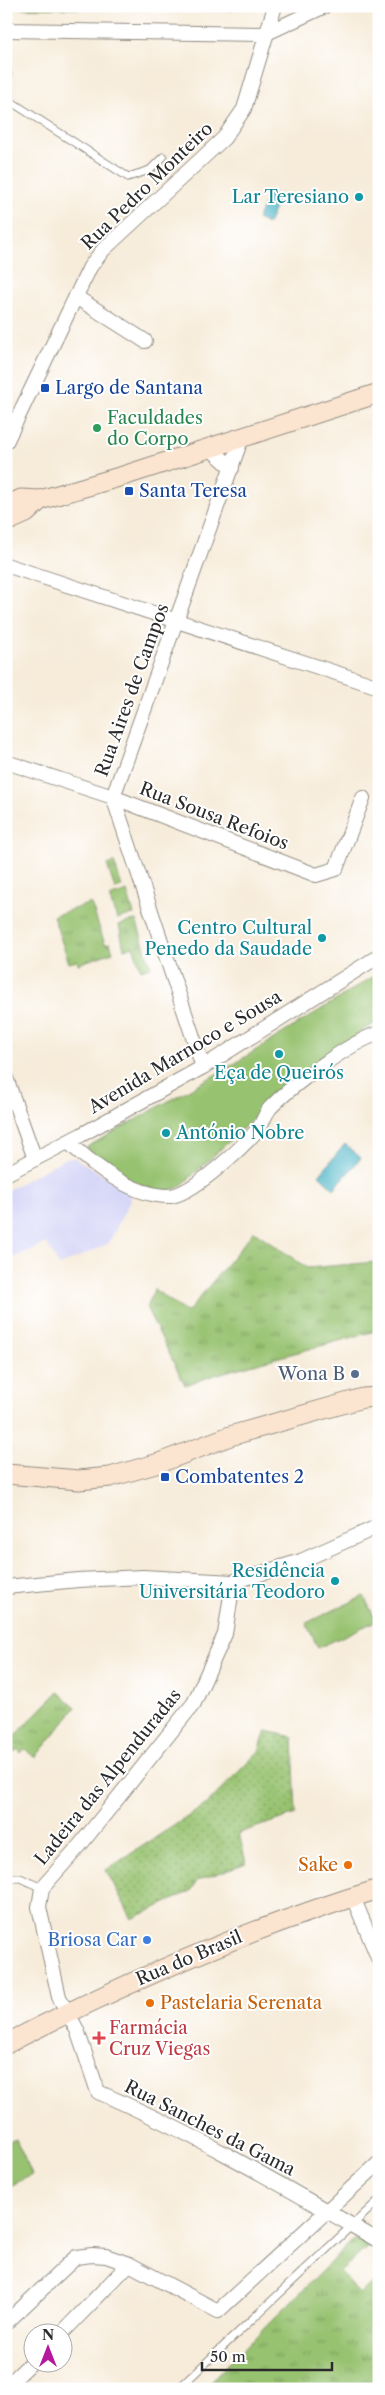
<svg xmlns="http://www.w3.org/2000/svg" width="385" height="2395" viewBox="0 0 385 2395" font-family="'Libre Caslon Text',serif">
<style>
.built{fill:#d7d7f8}
.grass{fill:url(#grass-tufts);stroke:#61764e}
.park{fill:#97c270;stroke:#61764e}
.garden{fill:url(#garden-dots);stroke:#61764e}
.water{fill:#49b4c6;stroke:#3a7078}
.lines{fill:none;stroke-linecap:round;stroke-linejoin:round}
.service-casing{stroke:#918c82;stroke-width:9}
.minor-casing{stroke:#918c82;stroke-width:16}
.secondary-casing{stroke:#918c82;stroke-width:21}
.service{stroke:#fff;stroke-width:7}
.minor{stroke:#fff;stroke-width:14}
.secondary{stroke:#fce5d0;stroke-width:19}
.culture-dot{fill:#0f9aa8;stroke:#fff;stroke-width:2}
.transit-dot{fill:#1a4fb4;stroke:#fff;stroke-width:2}
.leisure-dot{fill:#2e9e5b;stroke:#fff;stroke-width:2}
.service-dot{fill:#5c6f8a;stroke:#fff;stroke-width:2}
.food-dot{fill:#e8710a;stroke:#fff;stroke-width:2}
.shop-dot{fill:#3f7fe0;stroke:#fff;stroke-width:2}
.health-dot{fill:#e0444e;stroke:#fff;stroke-width:2}
.labels{text-anchor:middle;dominant-baseline:central;stroke-width:4;stroke-linejoin:round;paint-order:stroke}
.street-label{font-size:18px;fill:#2b2b2b;stroke:#fff}
.culture-label{font-size:18px;fill:#0d838f;stroke:#fff;text-anchor:end}
.transit-label{font-size:18px;fill:#164399;stroke:#fff;text-anchor:start}
.leisure-label{font-size:18px;fill:#27864d;stroke:#fff;text-anchor:start}
.service-label{font-size:18px;fill:#4e5e75;stroke:#fff;text-anchor:end}
.food-label{font-size:18px;fill:#c56008;stroke:#fff;text-anchor:end}
.shop-label{font-size:18px;fill:#366cbe;stroke:#fff;text-anchor:end}
.health-label{font-size:18px;fill:#be3a42;stroke:#fff;text-anchor:start}
</style>
<defs>
<pattern id="grass-tufts" width="24" height="20" patternUnits="userSpaceOnUse" patternTransform="scale(1.25)"><rect width="24" height="20" fill="#97c270"/><path d="M3 7l-1-3M5 7V3M7 7l1-3M15 17l-1-3M17 17v-4M19 17l1-3" fill="none" stroke="#7b9e5c"/></pattern>
<pattern id="garden-dots" width="8" height="8" patternUnits="userSpaceOnUse" patternTransform="scale(1.25)"><rect width="8" height="8" fill="#97c270"/><path d="M2 2h.1M6 6h.1" fill="none" stroke="#7b9e5c" stroke-width="1.8" stroke-linecap="round"/></pattern>
</defs>
<rect width="100%" height="100%" fill="#fff"/>
<filter id="ink" filterUnits="userSpaceOnUse"><feTurbulence type="fractalNoise" baseFrequency=".02" numOctaves="2"/><feDisplacementMap in="SourceGraphic" scale="10" xChannelSelector="R" yChannelSelector="G"/><feConvolveMatrix kernelMatrix="1 2 1 2 8 2 1 2 1" color-interpolation-filters="sRGB"/></filter>
<filter id="wash" filterUnits="userSpaceOnUse"><feTurbulence type="fractalNoise" baseFrequency=".0096" numOctaves="4" result="noise"/><feDisplacementMap in="SourceGraphic" scale="20" xChannelSelector="R" yChannelSelector="G"/><feGaussianBlur stdDeviation="1.12" result="paint"/><feColorMatrix in="noise" values="0 0 0 0 0 0 0 0 0 0 0 0 0 0 0 0 0 1.4 0 .05"/><feComposite in="paint" operator="in"/></filter>
<g filter="url(#wash)">
<rect width="100%" height="100%" fill="#f7ecda"/>
<path class="built" d="M66,1158H75L117,1184L125,1189L131,1199L108,1244L59,1266L47,1243L6,1261V1191Z"/>
<g class="grass">
<path d="M114,862L122,887L115,889L107,865Z"/>
<path d="M127,891L134,914L117,919L109,897Z"/>
<path d="M91,903L105,944L110,943L113,952L78,964L77,961L69,963L53,916Z"/>
<path d="M136,920L151,967L141,970L133,946L124,949L119,925Z"/>
<path d="M379,1200V1330L221,1373L185,1385L147,1309L154,1289L187,1313L254,1231L307,1268L376,1262Z"/>
<path d="M58,1692L76,1707L35,1758L25,1749L21,1753L18,1749L10,1755L6,1751V1745Z"/>
<path d="M354,2239L370,2245L340,2271L359,2294L379,2277V2389H203Z"/>
</g>
<g class="park">
<path d="M6,6H240L233,10L6,8Z"/>
<path d="M379,973V1022L366,1028L281,1093L181,1186C154,1202 113,1169 90,1155L87,1147L229,1067Z"/>
<path d="M364,1596L376,1621L318,1648L306,1623Z"/>
<path d="M16,2139L32,2175L6,2188V2143Z"/>
</g>
<path class="garden" d="M266,1731L293,1737L296,1814L239,1833L246,1863L197,1881L191,1891L132,1919L106,1870L207,1804L259,1751Z"/>
<g class="water">
<path d="M270,192L280,197L268,224L257,219Z"/>
<path d="M345,1144L361,1158L334,1189L319,1175Z"/>
</g>
</g>
<g filter="url(#ink)">
<g class="lines">
<g class="service-casing">
<g id="service">
<path d="M6,54L10,101L128,177L150,170L163,157"/>
<path d="M6,1878H20L42,1888"/>
<path d="M178,2389L379,2200"/>
</g>
</g>
<g class="minor-casing">
<g id="minor">
<path d="M6,30L265,34L325,6"/>
<path d="M76,297L145,341"/>
<path d="M6,442L90,267L103,250L224,138L244,109L275,6"/>
<path d="M210,448L232,468"/>
<path d="M6,565L379,687"/>
<path d="M6,762L113,797L316,875L336,869L363,798"/>
<path d="M203,1067L113,797L242,437"/>
<path d="M6,1078L35,1159"/>
<path d="M68,1142C95,1166 131,1196 169,1196C191,1196 244,1146 259,1128C263,1122 265,1114 270,1108C292,1085 349,1043 379,1033"/>
<path d="M6,1174L81,1135L203,1067L379,956"/>
<path d="M233,1582L301,1561L379,1526"/>
<path d="M6,1587L78,1580L143,1577L233,1582L225,1634L194,1703L80,1845L42,1888L39,1907L59,1997L77,2030L98,2092C196,2134 287,2188 379,2241"/>
<path d="M353,1897L379,1960"/>
<path d="M129,2264L218,2311L379,2163"/>
<path d="M6,2323L76,2257L92,2255L106,2256L129,2264L62,2333"/>
<path d="M6,2387L32,2362"/>
</g>
</g>
<g class="secondary-casing">
<g id="secondary">
<path d="M6,506L21,499L40,500L126,475L379,393"/>
<path d="M6,522L26,513L40,500"/>
<path d="M6,1474L79,1480L110,1477L159,1463L230,1436L363,1398L379,1397"/>
<path d="M6,2044C126,1982 249,1928 379,1889"/>
</g>
</g>
<use href="#service" class="service"/>
<use href="#minor" class="minor"/>
<use href="#secondary" class="secondary"/>
</g>
</g>
<g class="culture-dot">
<circle cx="359" cy="197" r="5"/>
<circle cx="322" cy="938" r="5"/>
<circle cx="279" cy="1054" r="5"/>
<circle cx="166" cy="1133" r="5"/>
<circle cx="335" cy="1581" r="5"/>
</g>
<g class="transit-dot">
<rect x="40" y="383" width="10" height="10" rx="2.5"/>
<rect x="124" y="486" width="10" height="10" rx="2.5"/>
<rect x="160" y="1472" width="10" height="10" rx="2.5"/>
</g>
<circle class="leisure-dot" cx="97" cy="428" r="5"/>
<circle class="service-dot" cx="355" cy="1374" r="5"/>
<g class="food-dot">
<circle cx="348" cy="1865" r="5"/>
<circle cx="150" cy="2003" r="5"/>
</g>
<circle class="shop-dot" cx="147" cy="1940" r="5"/>
<path class="health-dot" d="M96.5 2030.5h5v5h5v5h-5v5h-5v-5h-5v-5h5z"/>
<g class="labels">
<g class="street-label">
<text transform="translate(147 186) rotate(-44)">Rua Pedro Monteiro</text>
<text transform="translate(132 690) rotate(-70)">Rua Aires de Campos</text>
<text transform="translate(214 816) rotate(21)">Rua Sousa Refoios</text>
<text transform="translate(185 1052) rotate(-31)">Avenida Marnoco e Sousa</text>
<text transform="translate(108 1777) rotate(-51)">Ladeira das Alpenduradas</text>
<text transform="translate(189 1958) rotate(-23)">Rua do Brasil</text>
<text transform="translate(210 2128) rotate(27)">Rua Sanches da Gama</text>
</g>
<g class="culture-label">
<text x="349" y="197">Lar Teresiano</text>
<text x="312" y="928">Centro Cultural<tspan x="312" dy="21">Penedo da Saudade</tspan></text>
<text x="279" y="1073" text-anchor="middle">Eça de Queirós</text>
<text x="176" y="1133" text-anchor="start">António Nobre</text>
<text x="325" y="1571">Residência<tspan x="325" dy="21">Universitária Teodoro</tspan></text>
</g>
<g class="transit-label">
<text x="55" y="388">Largo de Santana</text>
<text x="139" y="491">Santa Teresa</text>
<text x="175" y="1477">Combatentes 2</text>
</g>
<g class="leisure-label">
<text x="107" y="418">Faculdades<tspan x="107" dy="21">do Corpo</tspan></text>
</g>
<g class="service-label">
<text x="345" y="1374">Wona B</text>
</g>
<g class="food-label">
<text x="338" y="1865">Sake</text>
<text x="160" y="2003" text-anchor="start">Pastelaria Serenata</text>
</g>
<g class="shop-label">
<text x="137" y="1940">Briosa Car</text>
</g>
<g class="health-label">
<text x="109" y="2028">Farmácia<tspan x="109" dy="21">Cruz Viegas</tspan></text>
</g>
</g>
<rect width="385" height="2395" fill="none" stroke="#fff" stroke-width="25"/>
<g transform="translate(48 2348)"><circle r="24" fill="#ffffff" stroke="#aaaaaa"/>
<path d="M0-4L9 19L0 12L-9 19Z" fill="#b5179e"/>
<text y="-8" font-size="14" font-weight="bold" text-anchor="middle" fill="#2b2b2b">N</text>
</g>
<path d="M202 2362v8h130v-8" fill="none" stroke="#2b2b2b" stroke-width="2.5"/>
<text x="210" y="2362" font-size="15" fill="#2b2b2b" stroke="#ffffff" stroke-width="4" paint-order="stroke">50 m</text>
</svg>
